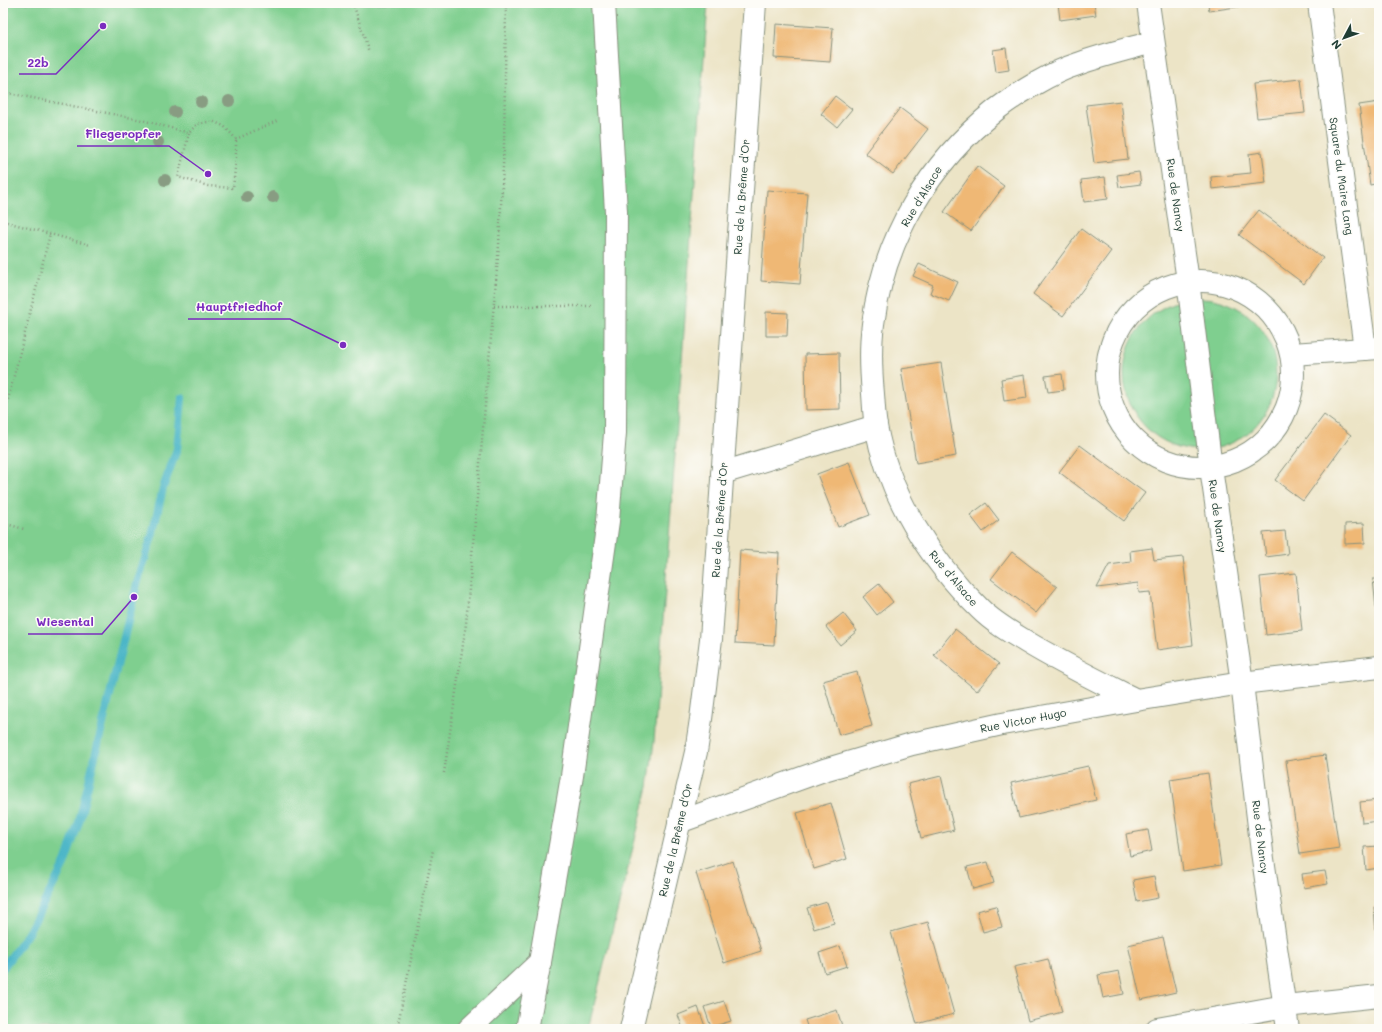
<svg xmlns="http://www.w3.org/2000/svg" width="1382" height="1032" viewBox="0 0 1382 1032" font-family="Mali,sans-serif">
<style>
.green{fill:#7fcf8f;stroke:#4f8662}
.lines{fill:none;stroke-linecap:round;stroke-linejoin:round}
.stream{stroke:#4bb6c7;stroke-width:8}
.building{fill:#efb875}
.minor-casing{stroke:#86907d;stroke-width:24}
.path{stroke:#86907d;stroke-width:2.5;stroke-dasharray:1 3;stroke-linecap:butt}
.minor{stroke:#fff;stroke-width:22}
.tree{fill:#889c82}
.labels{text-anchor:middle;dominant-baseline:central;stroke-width:3;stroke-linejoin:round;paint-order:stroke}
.street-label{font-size:11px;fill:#1f3d34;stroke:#fdfcf7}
.leader{fill:none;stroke:#7b2cbf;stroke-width:1.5}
.callout-dot{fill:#7b2cbf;stroke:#fdfcf7;stroke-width:1.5}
.callout-label{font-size:12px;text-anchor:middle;font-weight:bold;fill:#7b2cbf;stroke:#fdfcf7;stroke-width:3;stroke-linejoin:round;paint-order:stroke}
</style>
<rect width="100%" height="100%" fill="#fdfcf7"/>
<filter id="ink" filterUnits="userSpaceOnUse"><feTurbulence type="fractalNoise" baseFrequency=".025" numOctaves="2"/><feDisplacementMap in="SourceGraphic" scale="8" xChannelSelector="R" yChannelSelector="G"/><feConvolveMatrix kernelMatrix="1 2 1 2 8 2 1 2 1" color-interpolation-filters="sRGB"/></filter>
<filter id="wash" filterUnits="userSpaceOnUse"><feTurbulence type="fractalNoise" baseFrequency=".012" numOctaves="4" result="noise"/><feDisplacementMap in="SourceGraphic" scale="16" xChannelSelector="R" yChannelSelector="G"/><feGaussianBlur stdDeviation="0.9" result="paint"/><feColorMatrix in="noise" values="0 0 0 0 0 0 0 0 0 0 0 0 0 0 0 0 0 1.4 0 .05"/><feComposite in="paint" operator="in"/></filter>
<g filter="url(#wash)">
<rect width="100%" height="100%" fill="#ece4c6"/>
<g class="green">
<path d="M3,3H708L654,742L648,787L588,1029H3Z"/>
<circle cx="1200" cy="374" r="76"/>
</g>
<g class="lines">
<path class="stream" d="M3,968L28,933L64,865L79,822L137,584L152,536L163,488L177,449L182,398"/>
</g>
<g id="blocks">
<g class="building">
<path d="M1058,3H1094L1096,15L1060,20Z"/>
<path d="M1208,3H1242L1243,6L1209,11Z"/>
<path d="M776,24L833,28L830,62L774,58Z"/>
<path d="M1006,48L1009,70L996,72L993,50Z"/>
<path d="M1301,79L1305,113L1257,118L1253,84Z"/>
<path d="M835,96L852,109L837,127L821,114Z"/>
<path d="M1121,101L1128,159L1094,163L1086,105Z"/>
<path d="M1379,102V183L1370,185L1359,105Z"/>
<path d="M900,108L928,129L893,174L865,153Z"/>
<path d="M1262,152L1266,183L1212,189L1211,177L1251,173L1249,154Z"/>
<path d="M977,166L1004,186L971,231L944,212Z"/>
<path d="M1139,172L1141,184L1119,187L1117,175Z"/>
<path d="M1105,177L1108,199L1084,202L1081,180Z"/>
<path d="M767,190L807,193L800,284L761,281Z"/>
<path d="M1259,210L1323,258L1304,284L1239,235Z"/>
<path d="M1081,229L1111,251L1063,316L1033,294Z"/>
<path d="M919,264L958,282L949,301L930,293L933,285L913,276Z"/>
<path d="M766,312L788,313L787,336H766Z"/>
<path d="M839,353L840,409L806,410L805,354Z"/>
<path d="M941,363L956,456L916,463L901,369Z"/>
<path d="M1062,374L1064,390L1048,392L1045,376Z"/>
<path d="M1024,375L1027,398L1004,401L1001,379Z"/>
<path d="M1324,415L1351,435L1303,501L1275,480Z"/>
<path d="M1080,445L1145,493L1124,521L1059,472Z"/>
<path d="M849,462L870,515L838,527L817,474Z"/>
<path d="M986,503L999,520L983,532L970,515Z"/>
<path d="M1364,523L1365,543L1345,544V524Z"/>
<path d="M1285,531L1288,554L1266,557L1263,533Z"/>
<path d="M1152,548L1154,560L1183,557L1193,645L1157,650L1150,592L1139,593L1138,583L1097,588L1109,565L1131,562L1130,551Z"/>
<path d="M740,550L779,553L774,645L735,643Z"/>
<path d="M1012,552L1057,587L1036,613L991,579Z"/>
<path d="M1296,573L1302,631L1266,635L1260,577Z"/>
<path d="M1373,579H1379V628H1378Z"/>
<path d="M879,584L893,602L877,615L863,597Z"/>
<path d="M843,613L857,631L840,645L826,627Z"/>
<path d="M955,629L999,664L977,691L934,655Z"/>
<path d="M857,672L872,726L839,735L823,681Z"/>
<path d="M1325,755L1339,848L1300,854L1286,761Z"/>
<path d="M1088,766L1096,800L1019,818L1011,783Z"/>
<path d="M1208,773L1221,865L1183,871L1170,779Z"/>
<path d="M941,776L954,830L921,838L908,784Z"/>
<path d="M1379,800V821L1362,823L1360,802Z"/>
<path d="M831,803L847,859L814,869L797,813Z"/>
<path d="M1148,830L1152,851L1130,856L1126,834Z"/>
<path d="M1379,846V868L1366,870L1364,847Z"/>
<path d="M733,861L761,951L724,963L696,873Z"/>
<path d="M988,862L994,883L973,889L967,867Z"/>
<path d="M1325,871L1328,884L1304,888L1302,874Z"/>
<path d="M1154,876L1158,898L1137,902L1133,880Z"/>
<path d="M827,902L834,923L814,929L807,908Z"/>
<path d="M996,906L1002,927L983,932L977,911Z"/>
<path d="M1374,907H1379V959L1378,960Z"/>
<path d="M928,922L954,1014L917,1024L891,932Z"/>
<path d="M1163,937L1176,992L1141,1000L1128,945Z"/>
<path d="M840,946L847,966L825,973L819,953Z"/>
<path d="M1048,959L1062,1012L1028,1021L1014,967Z"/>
<path d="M1119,971L1124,994L1103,998L1098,975Z"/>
<path d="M724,1001L731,1021L711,1027L704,1007Z"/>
<path d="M698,1007L706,1029H683L678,1015Z"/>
<path d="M837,1010L843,1029H808L805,1020Z"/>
</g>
</g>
</g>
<g filter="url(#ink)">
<use href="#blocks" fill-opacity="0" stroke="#86907d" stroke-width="1"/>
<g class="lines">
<g class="minor-casing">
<g id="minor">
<path d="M1148,3L1188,281L1211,468L1242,683L1262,852L1288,1029"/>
<path d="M1319,3L1365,349"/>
<circle cx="1200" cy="374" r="93"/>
<path d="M1292,354L1379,348"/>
<path d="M722,473L876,426"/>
<path d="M1136,700C1098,681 1061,663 1025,641C1010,632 993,622 980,609C931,561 888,495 876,426C874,416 874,405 873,394C871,372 870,346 873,324C884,238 929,163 997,109C1018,93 1052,72 1078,64C1102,55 1128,49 1153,42"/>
<path d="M679,822L824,770L912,744L1002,724L1136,700L1242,683L1379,667"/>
<path d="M469,1029L540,962"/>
<path d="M527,1029L540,962L572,776L608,521L615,433L616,212L604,3"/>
<path d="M631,1029L696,752L701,719L711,639L755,3"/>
<path d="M1157,1029L1285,1006L1379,996"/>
</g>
</g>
<g class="path">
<path d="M353,3L369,52"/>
<path d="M3,92L142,120L189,133L197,124L212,121L224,126L236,139L279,120"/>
<path d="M189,133L178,177L208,186L233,188L236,159V139"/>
<path d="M3,221L90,245"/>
<path d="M494,306H591"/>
<path d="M3,419L50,234"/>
<path d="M3,523L24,529"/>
<path d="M444,773L466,624L499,245L504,147L506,3"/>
<path d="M397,1029L433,850"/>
</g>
<use href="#minor" class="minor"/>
</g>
<g class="tree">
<circle cx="229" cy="101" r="6"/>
<circle cx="201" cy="102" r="6"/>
<circle cx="175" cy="112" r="6"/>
<circle cx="158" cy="142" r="6"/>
<circle cx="165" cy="180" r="6"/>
<circle cx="247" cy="197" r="6"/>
<circle cx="273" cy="197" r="6"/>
</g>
</g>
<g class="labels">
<g class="street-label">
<text transform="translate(1342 176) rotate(82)">Square du Maire Lang</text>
<text transform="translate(1176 195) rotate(82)">Rue de Nancy</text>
<text transform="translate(921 196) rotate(-59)">Rue d'Alsace</text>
<text transform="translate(741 197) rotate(-86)">Rue de la Brême d'Or</text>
<text transform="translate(1218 516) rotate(82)">Rue de Nancy</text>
<text transform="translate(719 520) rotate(-86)">Rue de la Brême d'Or</text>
<text transform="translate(954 578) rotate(50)">Rue d'Alsace</text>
<text transform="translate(1023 720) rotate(-11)">Rue Victor Hugo</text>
<text transform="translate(1261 837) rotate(83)">Rue de Nancy</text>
<text transform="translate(675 840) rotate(-77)">Rue de la Brême d'Or</text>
</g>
</g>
<path class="leader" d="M103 26L56 74H19M208 174L169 146H77M343 345L290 319H188M134 597L102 634H28"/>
<g class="callout-dot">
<circle cx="103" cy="26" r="4"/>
<circle cx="208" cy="174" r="4"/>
<circle cx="343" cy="345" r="4"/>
<circle cx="134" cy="597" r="4"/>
</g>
<g class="callout-label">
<text x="38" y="67">22b</text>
<text x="123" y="138">Fliegeropfer</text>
<text x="239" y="311">Hauptfriedhof</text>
<text x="65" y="626">Wiesental</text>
</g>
<rect width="1382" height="1032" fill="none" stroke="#fdfcf7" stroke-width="16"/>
<g transform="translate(1344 38) rotate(229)" stroke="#fdfcf7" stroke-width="3" paint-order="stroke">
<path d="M0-3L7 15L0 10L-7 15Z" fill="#1f3d34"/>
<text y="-6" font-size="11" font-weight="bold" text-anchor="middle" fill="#1f3d34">N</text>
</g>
</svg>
